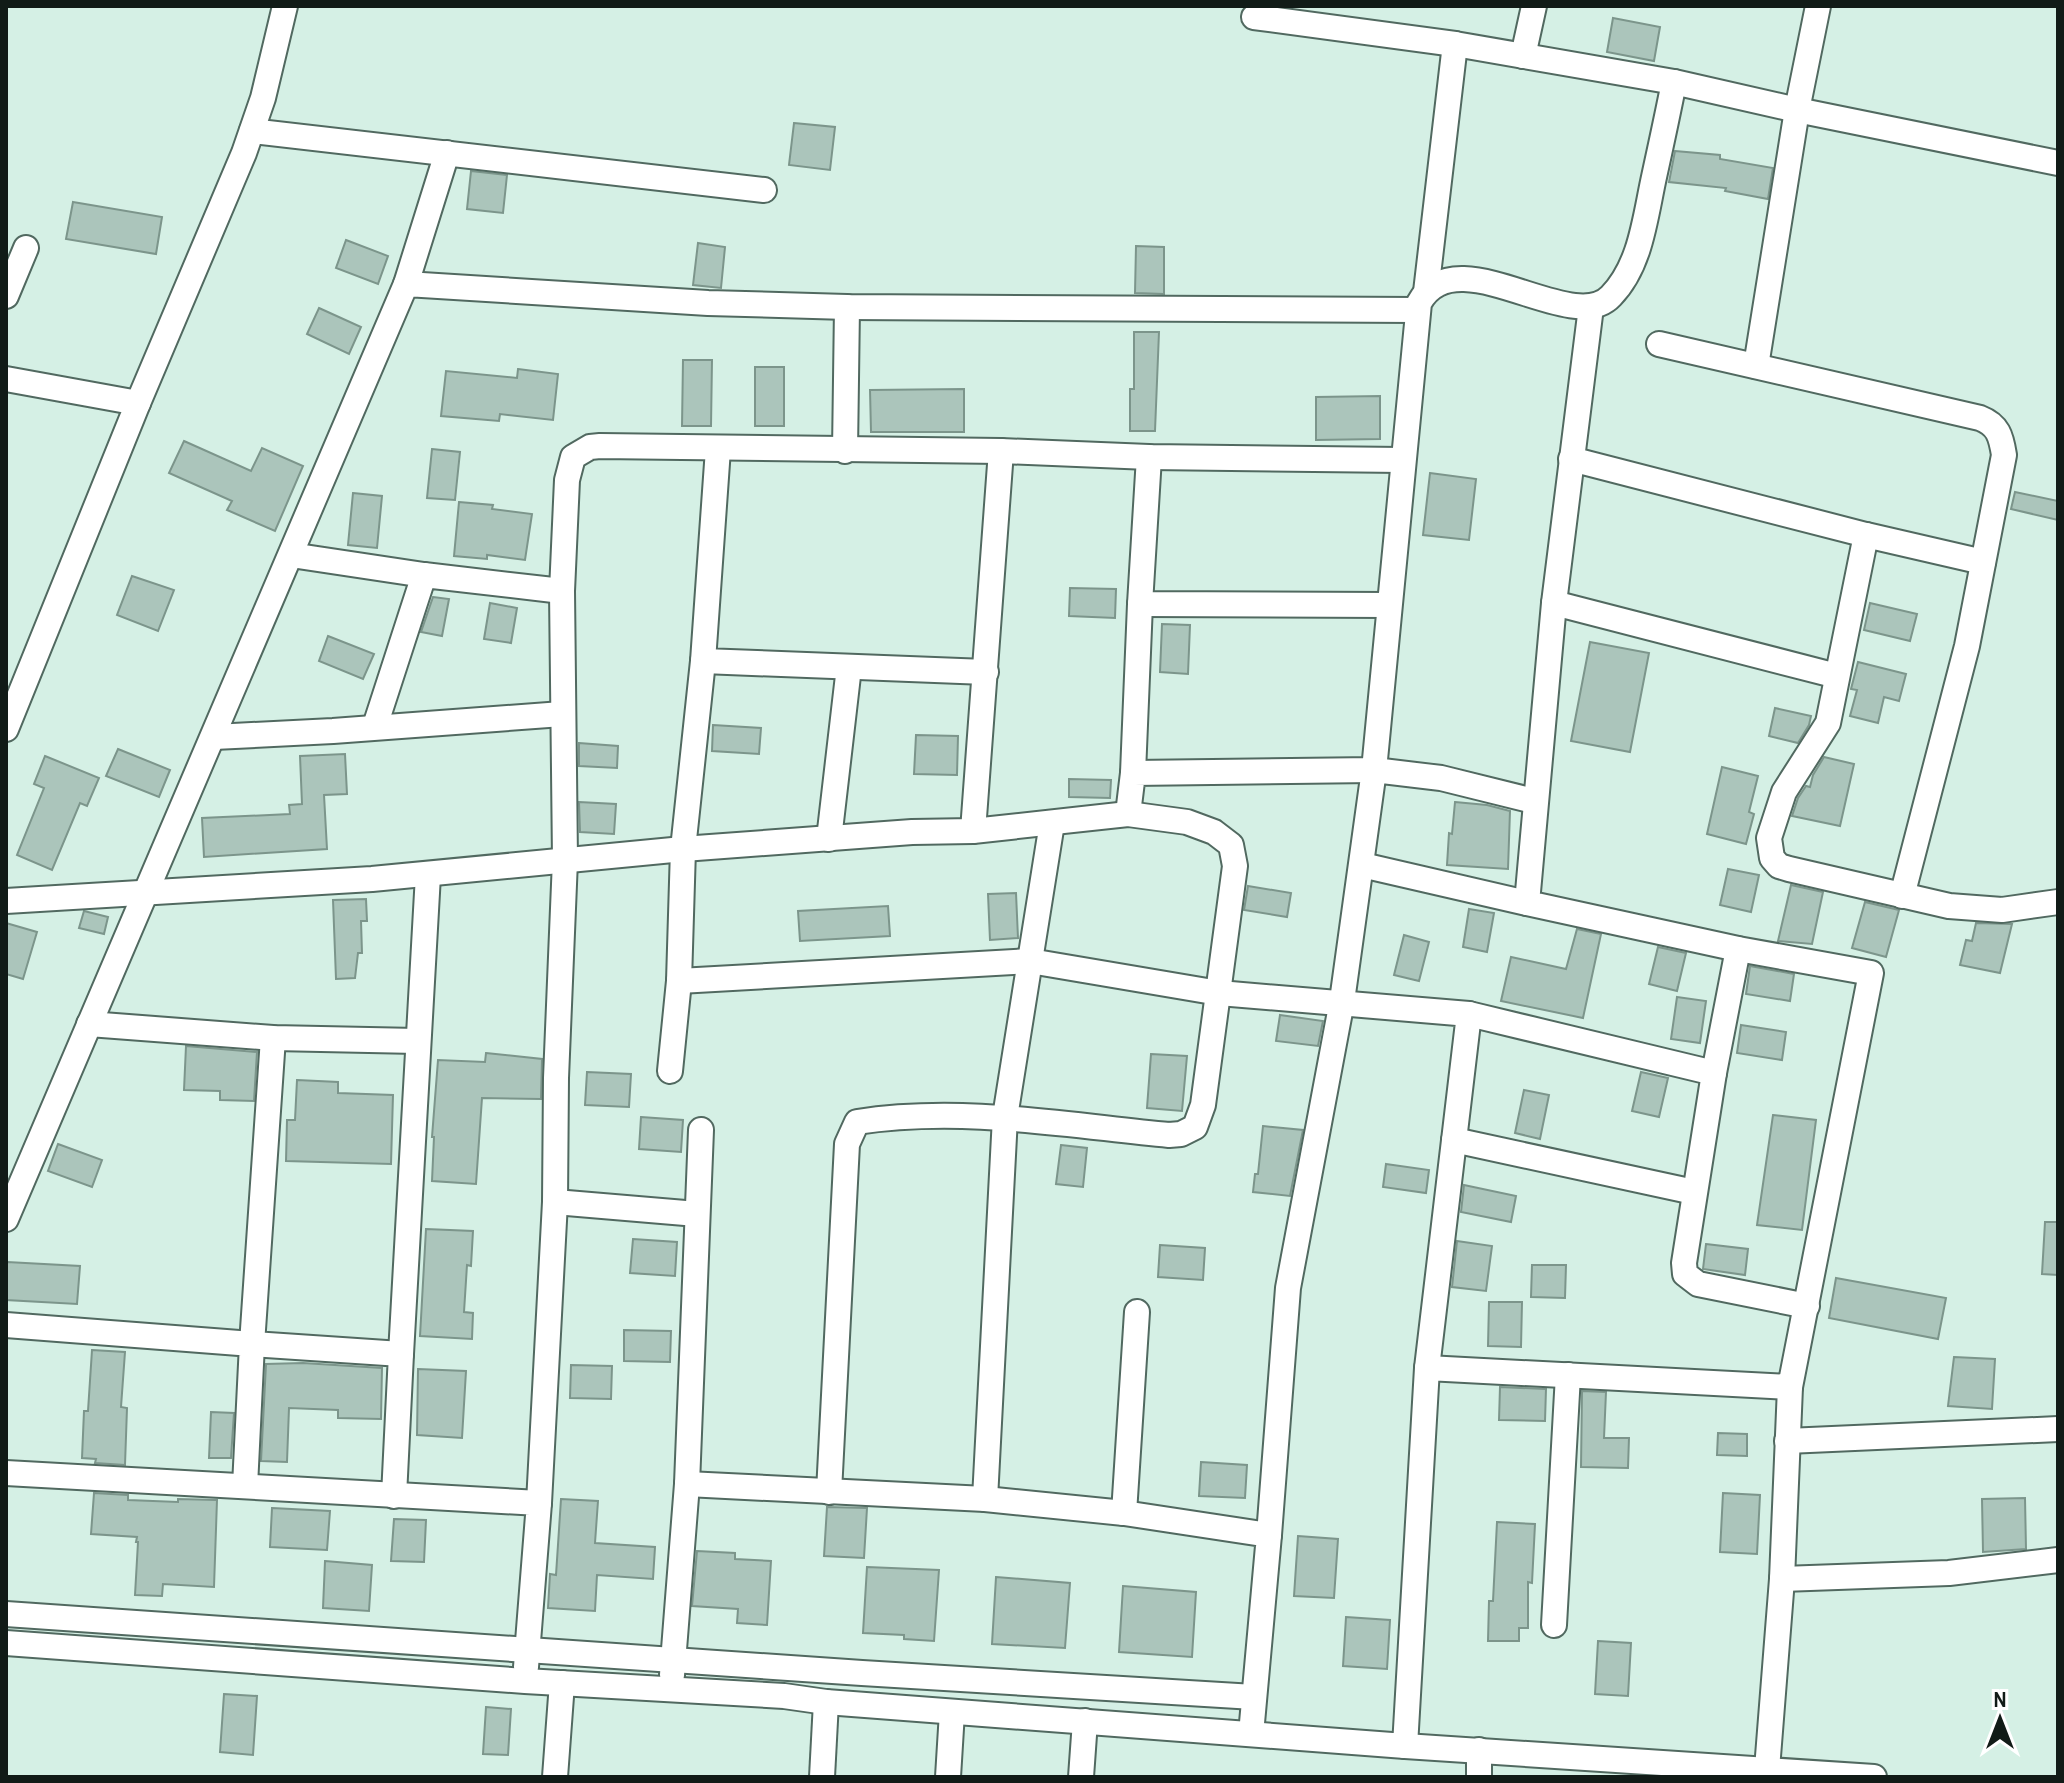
<svg xmlns="http://www.w3.org/2000/svg" width="2064" height="1783" viewBox="0 0 2064 1783" font-family="'Archivo Narrow',sans-serif">
<style>
.building{fill:#abc5bb;stroke:#7c958b;stroke-width:2}
.lines{fill:none;stroke-linecap:round;stroke-linejoin:round}
.minor-casing{stroke:#516960;stroke-width:28}
.minor{stroke:#fff;stroke-width:24}
</style>
<rect width="100%" height="100%" fill="#d5f0e5"/>
<g class="building">
<path d="M1613,18L1660,27L1654,61L1607,52Z"/>
<path d="M794,123L835,127L830,170L789,165Z"/>
<path d="M1675,151L1720,155V159L1773,168L1768,199L1725,191L1726,188L1669,182Z"/>
<path d="M471,171L507,175L503,213L467,209Z"/>
<path d="M73,202L162,217L156,254L66,239Z"/>
<path d="M346,240L388,256L378,284L336,268Z"/>
<path d="M698,243L725,247L721,288L693,285Z"/>
<path d="M1136,246L1164,247V294L1135,293Z"/>
<path d="M319,308L361,327L349,354L307,334Z"/>
<path d="M1134,332H1159L1155,431H1130V389H1134Z"/>
<path d="M683,360H712L711,426H682Z"/>
<rect x="755" y="367" width="29" height="59"/>
<path d="M518,369L558,374L553,420L500,414L499,421L441,416L446,371L517,378Z"/>
<path d="M964,389V432H871L870,390Z"/>
<path d="M1380,396V439L1316,440V397Z"/>
<path d="M184,441L251,471L262,448L303,466L275,531L227,510L232,501L169,473Z"/>
<path d="M432,449L460,452L455,500L427,498Z"/>
<path d="M1430,473L1476,479L1469,540L1423,535Z"/>
<path d="M2015,492L2058,501V520L2011,509Z"/>
<path d="M353,493L382,496L377,548L348,545Z"/>
<path d="M459,502L493,505L492,509L532,514L525,560L487,555V559L454,556Z"/>
<path d="M132,576L174,590L158,631L117,615Z"/>
<path d="M1070,588L1116,589L1115,618L1069,616Z"/>
<path d="M433,597L449,599L442,636L421,632Z"/>
<path d="M490,603L517,608L511,643L484,639Z"/>
<path d="M1870,603L1917,614L1910,641L1864,630Z"/>
<path d="M1162,624L1190,625L1188,674L1160,672Z"/>
<path d="M328,636L374,654L363,679L319,661Z"/>
<path d="M1590,642L1649,653L1630,752L1571,741Z"/>
<path d="M1858,662L1906,674L1899,701L1884,697L1878,723L1850,716L1857,690L1851,689Z"/>
<path d="M1775,708L1811,716L1809,725L1798,743L1769,736Z"/>
<path d="M713,725L761,728L759,754L712,751Z"/>
<path d="M916,735L958,736L957,775L914,774Z"/>
<path d="M579,743L618,746L617,768L579,766Z"/>
<path d="M118,749L170,770L159,797L106,776Z"/>
<path d="M345,754L347,794L324,795L327,849L204,857L202,818L290,814L289,805L302,804L300,756Z"/>
<path d="M45,756L99,778L87,806L80,803L52,870L17,855L44,788L34,784Z"/>
<path d="M1824,757L1854,764L1840,826L1792,816L1798,798L1806,786L1810,787L1813,775Z"/>
<path d="M1722,767L1758,776L1749,812L1754,814L1746,844L1707,834Z"/>
<path d="M1069,779L1111,780L1110,798L1069,797Z"/>
<path d="M579,802L616,804L614,834L580,832Z"/>
<path d="M1455,802L1487,805L1510,811L1508,869L1447,865L1449,833L1452,834Z"/>
<path d="M1728,869L1759,875L1751,912L1720,905Z"/>
<path d="M1791,885L1823,892L1812,944L1778,941Z"/>
<path d="M1248,886L1291,893L1287,917L1244,910Z"/>
<path d="M1016,893L1018,938L990,940L988,894Z"/>
<path d="M366,899L367,921H361L362,953H358L355,978L336,979L333,900Z"/>
<path d="M1865,902L1899,910L1886,957L1852,948Z"/>
<path d="M888,906L890,936L800,941L798,911Z"/>
<path d="M1469,909L1494,913L1487,952L1463,947Z"/>
<path d="M84,911L108,917L104,934L79,928Z"/>
<path d="M6,923L37,932L23,979L6,974Z"/>
<path d="M1976,923L2012,924L2000,973L1960,965L1966,940L1972,941Z"/>
<path d="M1577,929L1601,934L1583,1018L1501,1001L1511,957L1566,969Z"/>
<path d="M1404,935L1429,942L1419,981L1394,975Z"/>
<path d="M1658,947L1686,953L1677,991L1649,984Z"/>
<path d="M1750,966L1794,974L1790,1001L1746,994Z"/>
<path d="M1677,997L1706,1001L1700,1043L1671,1039Z"/>
<path d="M1280,1015L1323,1021L1318,1046L1276,1041Z"/>
<path d="M1741,1025L1786,1032L1782,1060L1737,1053Z"/>
<path d="M186,1046L257,1052L254,1101L220,1100V1091L184,1090Z"/>
<path d="M486,1053L542,1059L541,1099L482,1098L476,1184L432,1181L434,1137H432L438,1060L485,1062Z"/>
<path d="M1151,1054L1187,1056L1182,1111L1147,1108Z"/>
<path d="M587,1072L631,1074L629,1107L585,1105Z"/>
<path d="M1641,1072L1668,1078L1659,1117L1632,1111Z"/>
<path d="M297,1080L338,1082V1093L393,1095L391,1164L286,1161L287,1120H295Z"/>
<path d="M1524,1090L1549,1095L1540,1139L1515,1133Z"/>
<path d="M1773,1115L1816,1120L1802,1230L1757,1225Z"/>
<path d="M641,1117L683,1120L681,1152L639,1149Z"/>
<path d="M1263,1126L1303,1130L1290,1196L1253,1192L1255,1174H1258Z"/>
<path d="M58,1144L102,1160L92,1187L48,1171Z"/>
<path d="M1061,1145L1087,1148L1083,1187L1056,1184Z"/>
<path d="M1386,1164L1429,1170L1426,1193L1383,1187Z"/>
<path d="M1464,1185L1516,1196L1511,1222L1461,1212Z"/>
<path d="M2045,1222H2058V1275L2042,1274Z"/>
<path d="M426,1229L473,1231L471,1266L467,1265L464,1312L473,1313L472,1339L420,1336Z"/>
<path d="M633,1239L677,1242L675,1276L630,1273Z"/>
<path d="M1457,1241L1492,1246L1486,1291L1452,1287Z"/>
<path d="M1706,1244L1748,1249L1745,1275L1703,1269Z"/>
<path d="M1160,1245L1205,1248L1203,1280L1158,1277Z"/>
<path d="M7,1262L80,1266L77,1304L6,1300Z"/>
<path d="M1532,1265H1566L1565,1298L1531,1297Z"/>
<path d="M1836,1278L1946,1298L1938,1339L1829,1318Z"/>
<path d="M1489,1302H1522L1521,1347L1488,1346Z"/>
<path d="M624,1330L671,1331L670,1362L624,1361Z"/>
<path d="M92,1350L125,1352L121,1407L127,1408L125,1465L95,1463L96,1459L82,1458L84,1411H88Z"/>
<path d="M1954,1357L1995,1359L1992,1409L1948,1406Z"/>
<path d="M303,1363L382,1368L381,1419L338,1418V1410L289,1408L287,1462L261,1461L266,1364Z"/>
<path d="M571,1365L612,1366L611,1399L570,1398Z"/>
<path d="M418,1369L466,1371L462,1438L417,1435Z"/>
<path d="M1500,1387L1546,1389L1545,1421L1499,1420Z"/>
<path d="M1582,1391L1606,1392L1604,1438H1629L1628,1468L1581,1467Z"/>
<path d="M211,1412L234,1413L231,1458H209Z"/>
<path d="M1718,1433L1747,1434V1456L1717,1455Z"/>
<path d="M1201,1462L1247,1465L1245,1498L1199,1496Z"/>
<path d="M94,1493L128,1495V1500L178,1502V1499L217,1500L214,1587L163,1584L162,1596L135,1595L138,1542H136L137,1537L91,1534Z"/>
<path d="M1723,1493L1760,1495L1757,1554L1720,1552Z"/>
<path d="M2025,1498L2026,1549L1983,1552L1982,1499Z"/>
<path d="M561,1499L598,1501L595,1543L655,1547L653,1579L597,1575L595,1611L548,1608L550,1574L556,1575Z"/>
<path d="M827,1507L867,1508L864,1558L824,1556Z"/>
<path d="M272,1508L330,1511L327,1550L270,1547Z"/>
<path d="M394,1519L426,1520L424,1562L391,1561Z"/>
<path d="M1497,1522L1535,1524L1532,1583L1528,1582V1628H1519V1641H1488L1489,1601H1493Z"/>
<path d="M1298,1536L1338,1539L1334,1598L1294,1596Z"/>
<path d="M697,1551L735,1553V1559L771,1561L767,1625L737,1623L738,1609L692,1606Z"/>
<path d="M325,1561L372,1565L369,1611L323,1608Z"/>
<path d="M867,1567L939,1570L934,1641L904,1639V1635L863,1633Z"/>
<path d="M996,1577L1070,1583L1065,1648L992,1644Z"/>
<path d="M1123,1586L1196,1592L1192,1657L1119,1652Z"/>
<path d="M1346,1617L1390,1620L1387,1669L1343,1666Z"/>
<path d="M1598,1641L1631,1643L1628,1696L1595,1694Z"/>
<path d="M224,1694L257,1696L253,1755L220,1752Z"/>
<path d="M486,1707L511,1709L508,1755L483,1754Z"/>
</g>
<g class="lines">
<g class="minor-casing">
<g id="minor">
<path d="M1254,17L1455,44L1674,82L1797,110L2058,163"/>
<path d="M1523,56L1534,6"/>
<path d="M252,131L764,190"/>
<path d="M406,284L447,153"/>
<path d="M1426,292L1455,44"/>
<path d="M6,296L26,248"/>
<path d="M1659,344L1980,418C1998,425 2001,436 2004,455L1967,646L1902,896"/>
<path d="M1756,366L1797,110L1818,6"/>
<path d="M6,379L138,403L6,729"/>
<path d="M138,403L244,153L263,98L285,6"/>
<path d="M718,449L703,661L986,672"/>
<path d="M845,451L847,307"/>
<path d="M1149,457L1140,604L1389,605"/>
<path d="M1571,459L1866,535L1983,562"/>
<path d="M1866,535L1828,723L1784,792L1769,838L1772,858L1779,866L1789,869L1949,906L2002,910L2058,902"/>
<path d="M291,555L424,575"/>
<path d="M1554,603L1837,676"/>
<path d="M375,726L424,575L562,591"/>
<path d="M214,737L333,731L562,714"/>
<path d="M1133,773L1140,604"/>
<path d="M1128,814L1133,773L1374,770L1419,303C1456,235 1572,338 1611,296C1641,265 1645,218 1654,177C1661,145 1668,113 1674,82"/>
<path d="M973,831L1001,451"/>
<path d="M829,839L849,667"/>
<path d="M1362,865L1527,903"/>
<path d="M6,901L372,879L683,849L912,832L973,831L1128,814L1187,822L1214,832L1231,845L1235,866L1203,1105L1195,1127L1181,1134L1169,1135C1065,1125 961,1106 857,1122L847,1144L829,1492"/>
<path d="M679,981L1030,961L1219,993L1469,1014L1427,1368"/>
<path d="M1469,1014L1714,1073L1684,1263L1685,1274L1698,1284L1807,1306"/>
<path d="M89,1024L273,1038L417,1041"/>
<path d="M273,1038L252,1344L401,1354L394,1496"/>
<path d="M670,1071L679,981L683,849L703,661"/>
<path d="M1714,1073L1738,949"/>
<path d="M1454,1140L1694,1192"/>
<path d="M555,1202L697,1214"/>
<path d="M6,1219L406,284L708,303L847,307L1417,310"/>
<path d="M6,1325L252,1344L245,1486"/>
<path d="M401,1354L428,875"/>
<path d="M1787,1441L2058,1429"/>
<path d="M6,1473L539,1503L526,1667"/>
<path d="M687,1484L985,1499L1124,1513L1269,1535L1251,1734"/>
<path d="M985,1499L1005,1117L1052,823"/>
<path d="M539,1503L555,1202L556,1078L565,860L562,591L567,480L573,457L590,447L600,446L1001,451L1149,457L1402,460"/>
<path d="M1124,1513L1137,1312"/>
<path d="M1269,1535L1288,1288L1342,1001L1374,770L1441,778L1534,801"/>
<path d="M1782,1579L1949,1573L2058,1560"/>
<path d="M6,1614L862,1673L1254,1697"/>
<path d="M1554,1625L1568,1375"/>
<path d="M6,1643L525,1681L784,1696L826,1702L1405,1746L1427,1368L1790,1387L1871,973L1738,949L1527,903L1554,603L1591,307"/>
<path d="M672,1675L687,1484L701,1130"/>
<path d="M1405,1746L1874,1777"/>
<path d="M1767,1769L1782,1579L1790,1387"/>
<path d="M555,1777L562,1683"/>
<path d="M822,1777L826,1702"/>
<path d="M948,1777L952,1712"/>
<path d="M1081,1777L1085,1721"/>
<path d="M1479,1777V1750"/>
</g>
</g>
<use href="#minor" class="minor"/>
</g>
<rect width="2064" height="1783" fill="none" stroke="#111b17" stroke-width="16"/>
<g transform="translate(2000 1719)" stroke="#ffffff" stroke-width="6" paint-order="stroke">
<path d="M0-6L14 30L0 20L-14 30Z" fill="#111b17"/>
<text y="-12" font-size="22" font-weight="bold" text-anchor="middle" fill="#111b17">N</text>
</g>
</svg>
